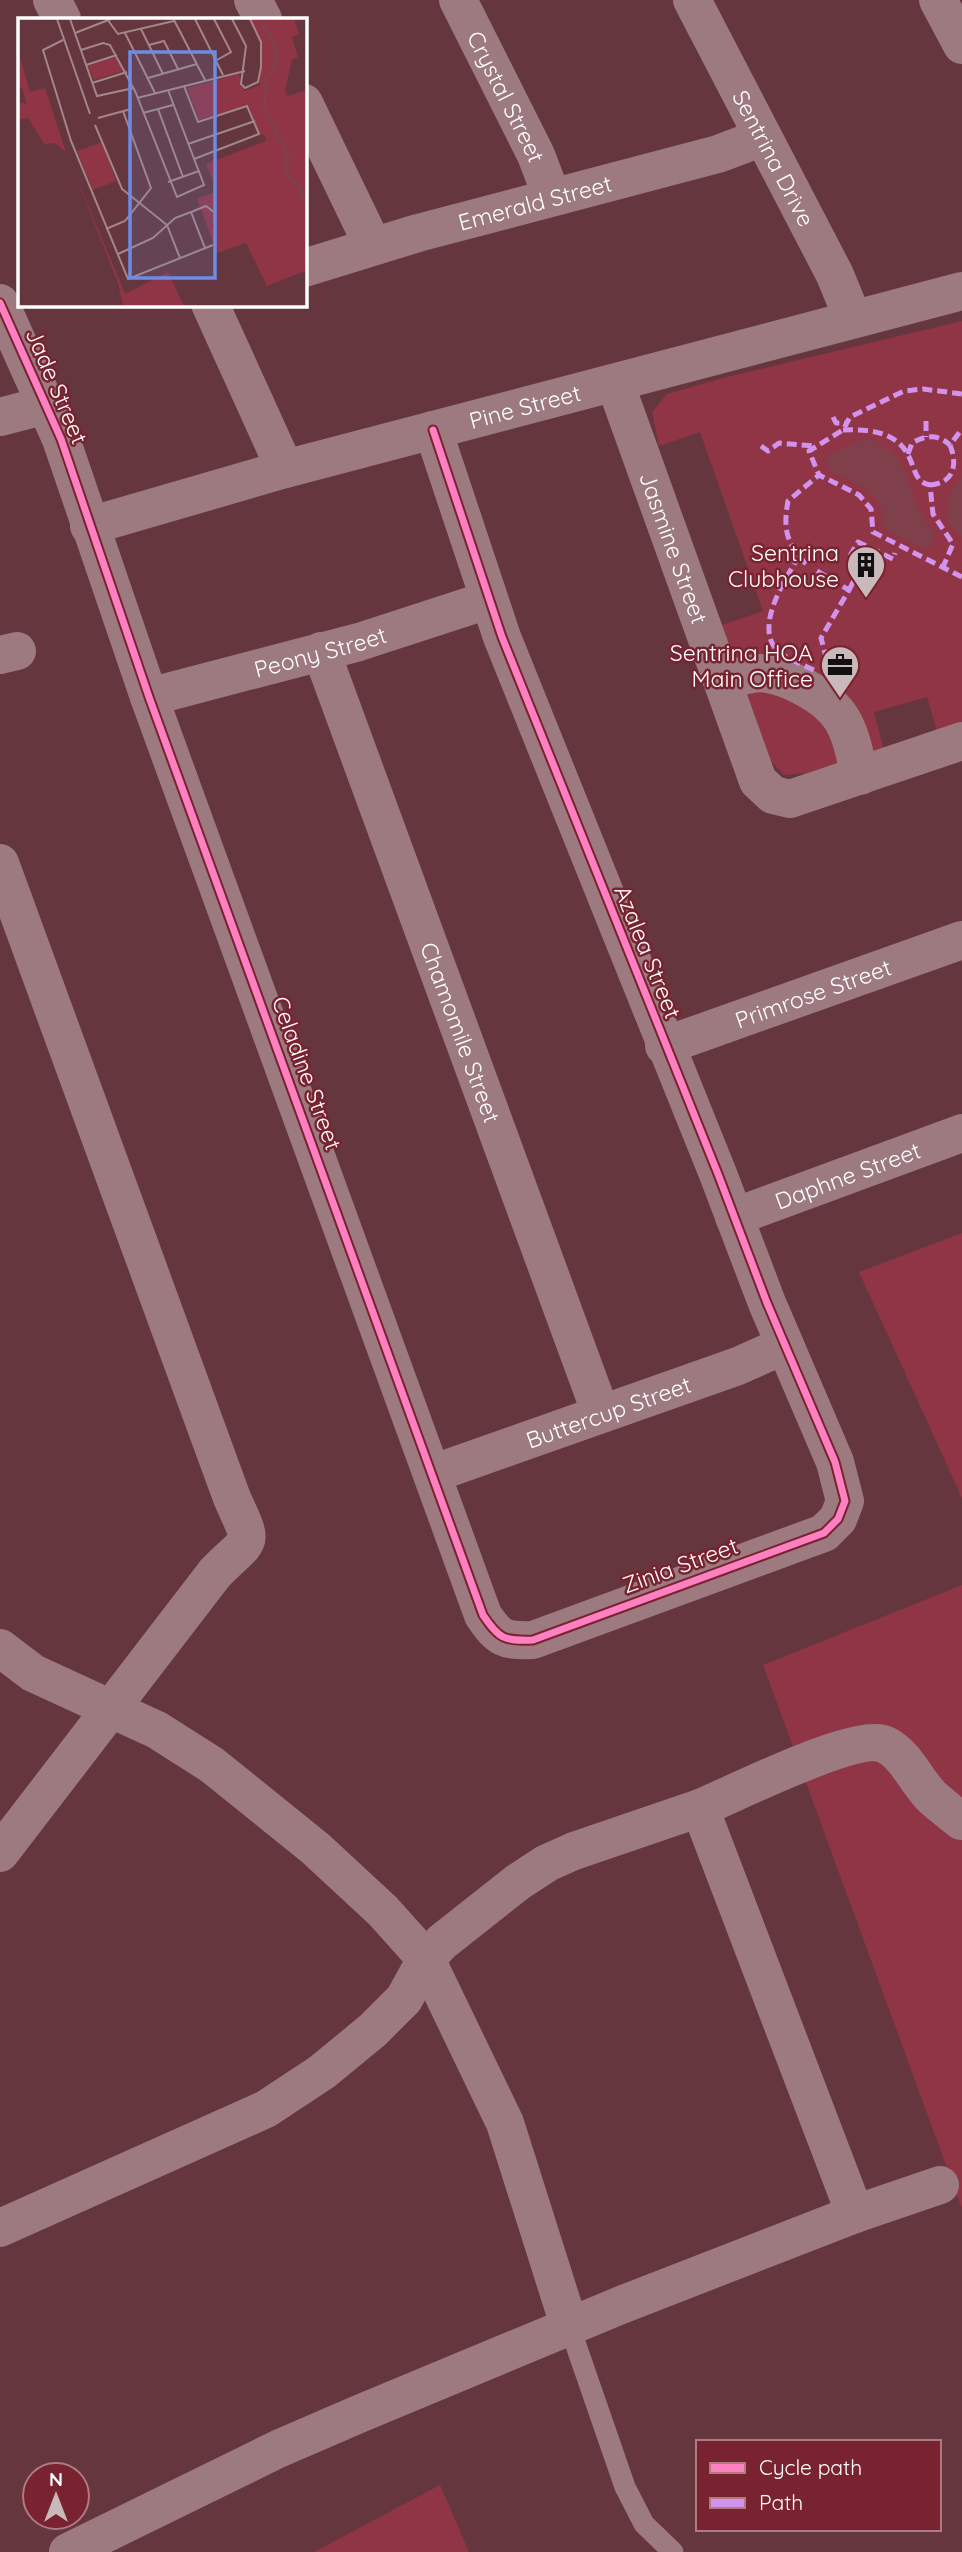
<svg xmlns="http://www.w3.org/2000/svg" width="962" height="2552" viewBox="0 0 962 2552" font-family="Quicksand,sans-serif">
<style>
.green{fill:#903546}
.water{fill:#7f404b}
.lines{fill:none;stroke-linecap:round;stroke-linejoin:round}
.service{stroke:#9c7a80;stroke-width:21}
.minor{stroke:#9c7a80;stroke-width:38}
.quiet{stroke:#d193ec;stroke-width:5;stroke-dasharray:10 5;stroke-linecap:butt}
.cycleway-casing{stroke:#792230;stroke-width:11}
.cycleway{stroke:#ff80c0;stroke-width:7}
.labels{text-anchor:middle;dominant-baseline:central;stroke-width:5;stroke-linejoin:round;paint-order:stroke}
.street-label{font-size:23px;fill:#fff;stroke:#792230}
.poi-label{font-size:23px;fill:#fff;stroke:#792230;text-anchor:end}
.inset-river{fill:none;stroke:#7f404b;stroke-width:3.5}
.inset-road{fill:none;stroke:#a3868b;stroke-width:2}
.view{fill:#6c8ce6;fill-opacity:0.15;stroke:#6c8ce6;stroke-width:3.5}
.inset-edge{fill:none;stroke:#fff;stroke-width:3.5}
</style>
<rect width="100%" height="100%" fill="#65363d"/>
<g class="green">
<path d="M962,321V726L938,734L927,697L874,712L884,750L806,773L784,775L770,760L722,625L763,611L700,432L659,446L652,412L667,394L723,378Z"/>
<path d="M962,1233V1498L859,1272Z"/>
<path d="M962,1585V2209L763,1665Z"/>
<path d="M440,2485L469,2552H314Z"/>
</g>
<g class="water">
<path d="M868,437C912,461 901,472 920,512C923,520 931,527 936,534L927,550L884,529L881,505L865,488L831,472L824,458Z"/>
<path d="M962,478V536C938,522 945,494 962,478Z"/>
</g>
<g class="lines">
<path class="service" d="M570,2328L625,2487L644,2524L673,2552"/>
<g class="minor">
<path d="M52,0L62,19"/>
<path d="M253,0L263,19"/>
<path id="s1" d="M458,0L536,155L552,197"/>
<path id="s2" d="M692,0L835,275L853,319"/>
<path d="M938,0L962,45"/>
<path d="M304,103L373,246"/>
<path id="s3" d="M304,268L418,233L718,154L763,137"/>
<path d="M0,303L61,439L149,697L483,1615C499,1639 504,1641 533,1640L824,1533L838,1519L845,1501L835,1462L767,1303L718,1174L502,637L433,430"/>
<path d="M210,304L285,469"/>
<path id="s4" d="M615,383L758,781L773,795L790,799L962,741"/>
<path d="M0,417L46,405"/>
<path id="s5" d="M89,526L285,469L962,291"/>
<path id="s6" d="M321,651L601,1414"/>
<path d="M0,655L17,651"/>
<path d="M723,682C735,678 748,673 761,673C787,675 827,696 841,718C852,735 855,757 860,776"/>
<path id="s7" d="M149,697L359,642L488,600"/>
<path d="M0,863L232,1498C255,1549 252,1535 215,1573L0,1853"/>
<path id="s8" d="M664,1046L962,940"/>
<path id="s9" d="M734,1217L962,1133"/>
<path id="s10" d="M432,1474L738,1366L785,1345"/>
<path d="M0,1648L33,1673L157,1730L212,1765L315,1848L383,1911L426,1959L505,2123L570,2328"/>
<path d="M855,2214L700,1808C734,1794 857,1731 886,1745C906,1755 916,1781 932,1797C941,1805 951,1813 961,1821"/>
<path d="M0,2228L266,2109L322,2072L373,2030L404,1999L426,1959L442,1942L518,1882L547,1863L574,1851L700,1808"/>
<path d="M68,2552L278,2449L359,2414L621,2305L855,2214L940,2185"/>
</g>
<g class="quiet">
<path d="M962,394L923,389L904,391L850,417L843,430L809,451L819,475L859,495L871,509L873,532L962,577"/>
<path d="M833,417L836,423H845"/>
<path d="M926,421V437"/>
<path d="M843,430C867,429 896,431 908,455C915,467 914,482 930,485L933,514L953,544L943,567"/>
<path d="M761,446L768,451L779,443L814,446"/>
<path d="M908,454L912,443C926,435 938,434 950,445"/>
<path d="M930,485C954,483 958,465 950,445L962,429"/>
<path d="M799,556C786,578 752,629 779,652C789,660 806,666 818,672"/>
<path d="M806,564C786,543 783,529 788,501L819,475"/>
<path d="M817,571L849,590L821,638L826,657L849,667"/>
<path d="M849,590L864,561L851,554L858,542L893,559L895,553"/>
</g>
<g class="cycleway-casing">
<path id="cycleway" d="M0,303L61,439L149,697L483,1615C499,1639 504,1641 533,1640L824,1533L838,1519L845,1501L835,1462L767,1303L718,1174L502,637L433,430"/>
</g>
<use href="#cycleway" class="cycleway"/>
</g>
<defs>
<g id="building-pin" transform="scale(2.0125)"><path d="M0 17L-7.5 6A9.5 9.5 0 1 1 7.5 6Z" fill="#c9b9bb" stroke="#792230"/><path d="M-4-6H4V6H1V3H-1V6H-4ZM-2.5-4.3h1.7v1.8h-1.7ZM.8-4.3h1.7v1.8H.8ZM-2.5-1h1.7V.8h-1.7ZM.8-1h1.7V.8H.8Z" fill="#111"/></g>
<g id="office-pin" transform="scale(2.0125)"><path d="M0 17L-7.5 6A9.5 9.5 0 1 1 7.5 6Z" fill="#c9b9bb" stroke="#792230"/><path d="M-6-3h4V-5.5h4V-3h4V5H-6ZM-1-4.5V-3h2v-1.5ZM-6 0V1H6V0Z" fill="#111"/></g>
</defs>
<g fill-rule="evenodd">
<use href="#building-pin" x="866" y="565"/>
<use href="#office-pin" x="840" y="665"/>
</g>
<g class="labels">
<g class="street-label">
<text stroke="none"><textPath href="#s1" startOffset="108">Crystal Street</textPath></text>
<text stroke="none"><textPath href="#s2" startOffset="178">Sentrina Drive</textPath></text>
<text stroke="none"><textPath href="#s3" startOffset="240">Emerald Street</textPath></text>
<text transform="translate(57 386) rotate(67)">Jade Street</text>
<text stroke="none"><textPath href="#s5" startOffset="452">Pine Street</textPath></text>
<text stroke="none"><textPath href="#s4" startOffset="175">Jasmine Street</textPath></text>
<text stroke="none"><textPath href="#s7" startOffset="177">Peony Street</textPath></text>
<text transform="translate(648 952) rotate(68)">Azalea Street</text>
<text stroke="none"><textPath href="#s8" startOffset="158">Primrose Street</textPath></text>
<text stroke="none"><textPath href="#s6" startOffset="406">Chamomile Street</textPath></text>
<text transform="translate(307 1073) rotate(70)">Celadine Street</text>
<text stroke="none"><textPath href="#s9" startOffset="121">Daphne Street</textPath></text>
<text stroke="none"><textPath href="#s10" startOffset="187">Buttercup Street</textPath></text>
<text transform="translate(680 1565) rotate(-20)">Zinia Street</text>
</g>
<g class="poi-label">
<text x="839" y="552">Sentrina<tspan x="839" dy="26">Clubhouse</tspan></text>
<text x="813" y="652">Sentrina HOA<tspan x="813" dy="26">Main Office</tspan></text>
</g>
</g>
<g transform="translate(18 18)">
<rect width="289" height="289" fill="#65363d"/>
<path d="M232,1H276L281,16L274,19L280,39L274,42L267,72L270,78L289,72V252L249,268L228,225L199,235L179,181L199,173L188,146L248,123L247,117L241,116L230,87L181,102L169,70L221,56L226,73L242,67L243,26ZM0,32L12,74L27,70L48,134L37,125L26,126L10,100L0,102V84L9,86L4,70L0,71ZM98,39L105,53L76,62L70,48ZM84,124L98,163L75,172L59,133ZM50,139L107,276L150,254L166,288H105L100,265Z" fill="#903546"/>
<path class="inset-river" d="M244,1L257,29V50L248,61L246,90L270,138L268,158L282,168L289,188"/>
<path class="inset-road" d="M39,1L72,96M52,1L79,78L116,70M89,1L100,16L156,3M177,1L205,57M196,1L213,34L199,42M214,1L228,28L223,66L227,70L240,64L243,49V24L232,1M156,2L187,62M123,11L145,56M57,15L93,1M107,15L137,75M45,22L25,32L53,123L110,261L195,227M131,27L146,23L160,51M63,32L85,25L92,27L117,73L159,179L186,167L150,72M68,47L99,37M130,60L179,46M74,65L109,54M166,68L180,104L229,88L241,116L176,141M119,80L227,53M140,91L165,159M125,95L155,87M80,100L113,91M77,107L104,171L149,207L162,240M170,126L237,103M150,164L181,153M88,211L107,203L133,170L105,93M187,230L173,194L188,188L197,195M100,236L135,220L157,200L173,194"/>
<path class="view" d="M112,34H197V260H112Z"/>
<rect width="289" height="289" class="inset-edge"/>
</g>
<rect x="696" y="2440" width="245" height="91" fill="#792230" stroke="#af7a83" stroke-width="2"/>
<rect x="710" y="2463" width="35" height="10" fill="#ff80c0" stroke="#af7a83" stroke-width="2"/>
<text x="759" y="2475" font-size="21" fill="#ffffff">Cycle path</text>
<rect x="710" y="2498" width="35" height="10" fill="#d193ec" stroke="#af7a83" stroke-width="2"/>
<text x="759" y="2510" font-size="21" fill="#ffffff">Path</text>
<g transform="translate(56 2496)"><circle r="33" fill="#792230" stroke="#af7a83" stroke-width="2"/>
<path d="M0-5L12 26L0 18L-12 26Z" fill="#c9b9bb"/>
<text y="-10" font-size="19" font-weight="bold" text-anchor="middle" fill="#ffffff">N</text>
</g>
</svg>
